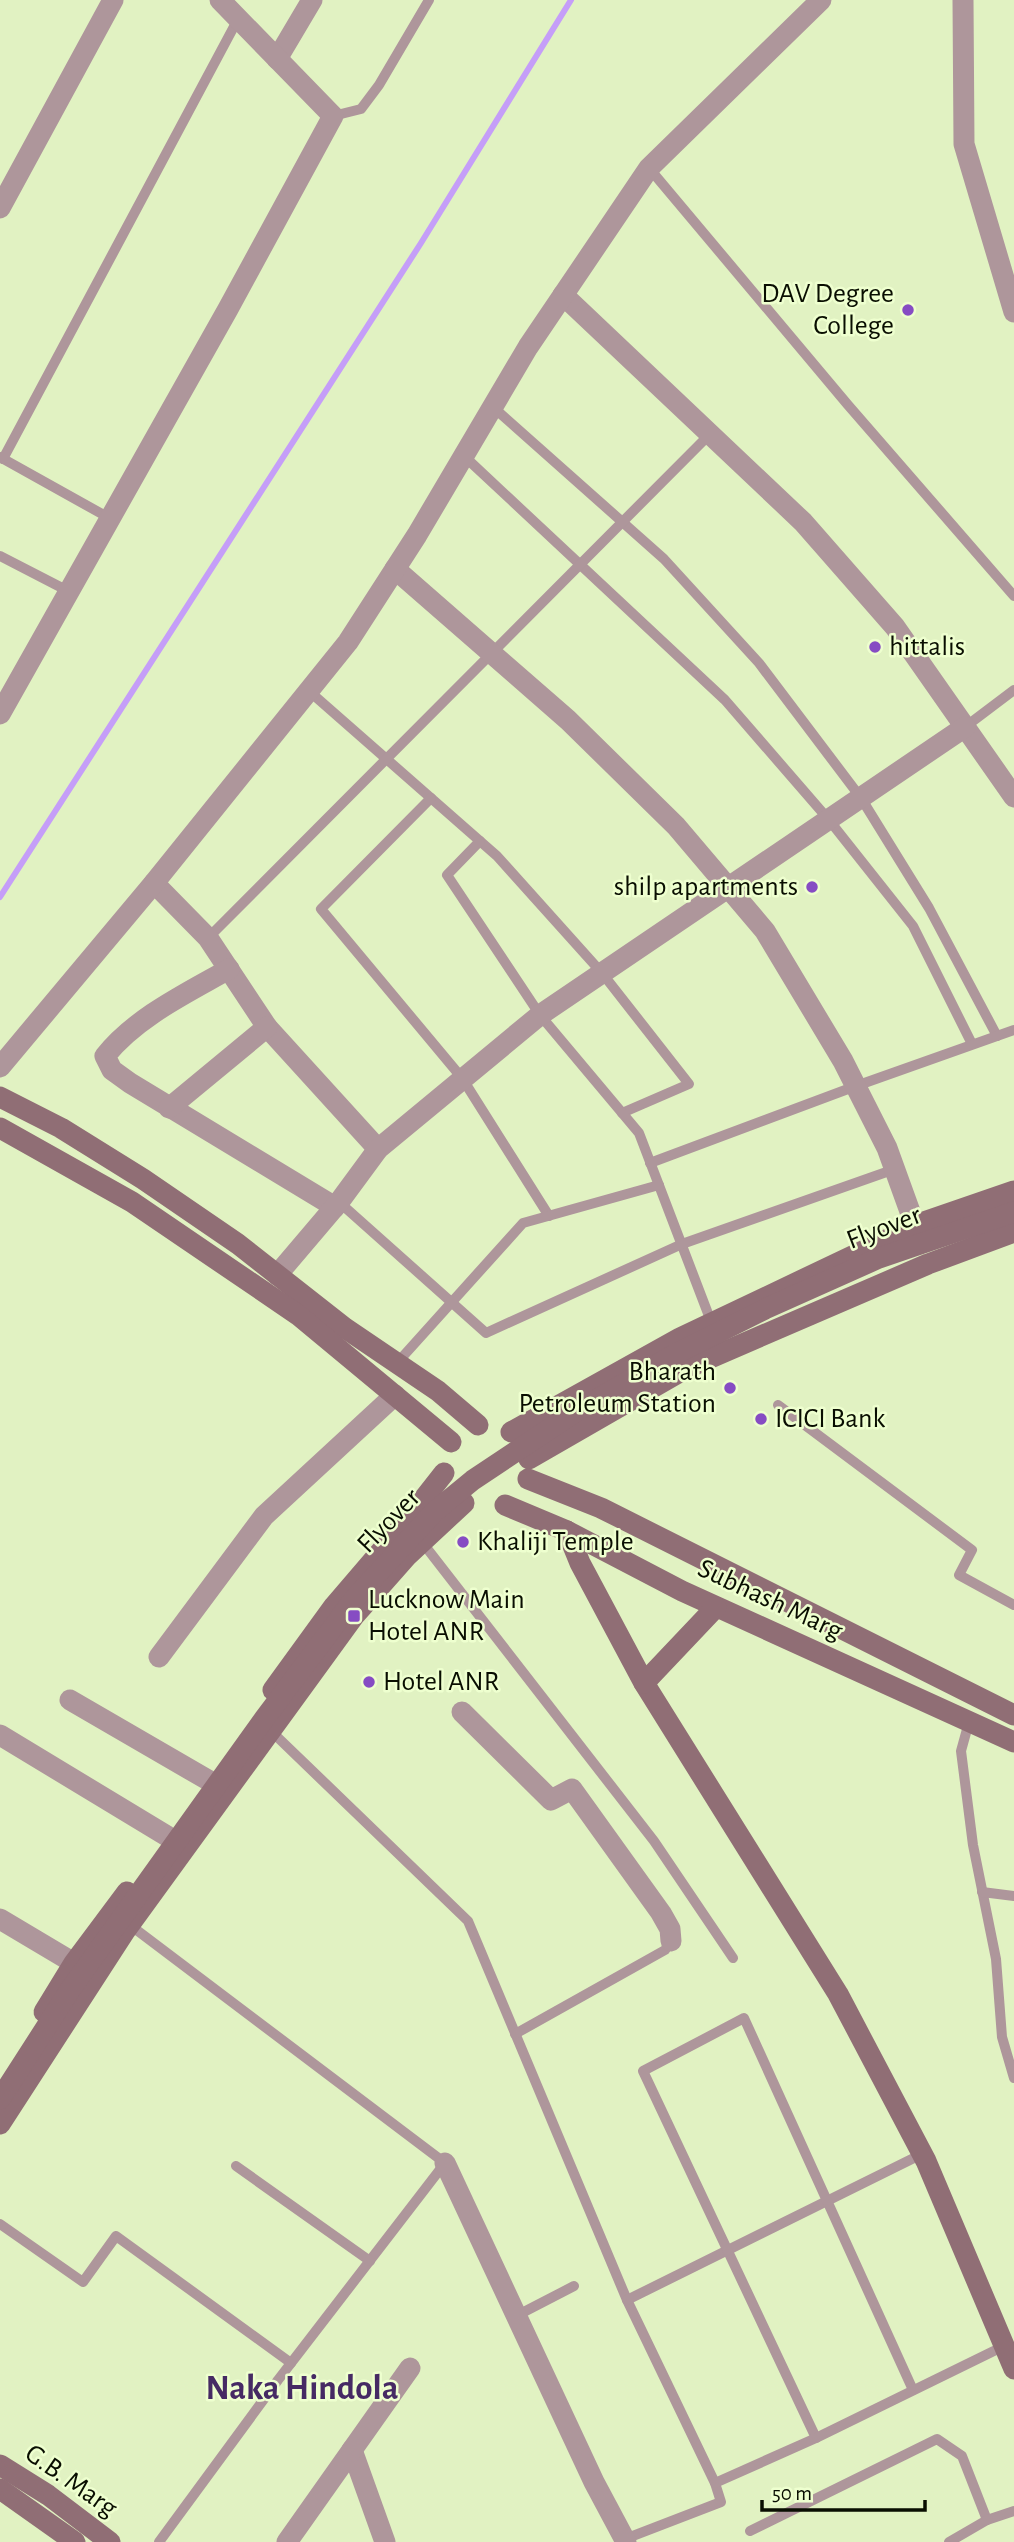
<svg xmlns="http://www.w3.org/2000/svg" width="1014" height="2542" viewBox="0 0 1014 2542" font-family="'Alegreya Sans',sans-serif">
<style>
.lines{fill:none;stroke-linecap:round;stroke-linejoin:round}
.stream{stroke:#c59ef8;stroke-width:6}
.lane{stroke:#ae969b;stroke-width:10}
.street{stroke:#ae969b;stroke-width:21}
.secondary{stroke:#906e75;stroke-width:21}
.secondary-bridge{stroke:#906e75;stroke-width:21}
.poi-dot{fill:#864cc3;stroke:#eeffcf;stroke-width:2.5}
.labels{text-anchor:middle;dominant-baseline:central;stroke-width:5;stroke-linejoin:round;paint-order:stroke}
.poi-label{font-size:28px;fill:#090e01;stroke:#eeffcf;text-anchor:start}
.street-label{font-size:28px;fill:#090e01;stroke:#eeffcf}
.district-label{font-size:35px;font-weight:bold;fill:#462a64;stroke:#eeffcf}
</style>
<rect width="100%" height="100%" fill="#e1f2c2"/>
<g class="lines">
<path class="stream" d="M0,897L421,243L571,0"/>
<g class="lane">
<path d="M333,116L361,109L379,85L429,0"/>
<path d="M649,168L848,405L1014,596"/>
<path d="M493,407L664,559L759,663L861,798L929,908L997,1036"/>
<path d="M464,456L725,700L829,820L913,926L972,1044"/>
<path d="M0,457L111,519"/>
<path d="M3,459L238,19"/>
<path d="M0,556L70,592"/>
<path d="M309,691L497,856L602,973L689,1084L622,1113"/>
<path d="M965,727L1014,690"/>
<path d="M431,798L321,909L462,1078L549,1216"/>
<path d="M480,841L447,875L540,1015L639,1133L712,1324"/>
<path d="M208,938L710,434"/>
<path d="M650,1163L856,1086L1014,1030"/>
<path d="M339,1202L486,1333L682,1244L895,1169"/>
<path d="M397,1363L523,1223L659,1185"/>
<path d="M778,1405L972,1550L959,1575L1014,1605"/>
<path d="M422,1542L654,1841L733,1958"/>
<path d="M969,1722L961,1751L973,1845L996,1959L1002,2037L1014,2078"/>
<path d="M270,1730L468,1921L627,2300L715,2483L721,2502L625,2539"/>
<path d="M982,1892L1014,1896"/>
<path d="M126,1922L445,2163L278,2380L159,2542"/>
<path d="M515,2034L665,1950L671,1941"/>
<path d="M236,2166L370,2261"/>
<path d="M0,2224L83,2282L116,2236L291,2363"/>
<path d="M627,2300L922,2154"/>
<path d="M516,2316L574,2286"/>
<path d="M816,2438L643,2071L744,2018L913,2390"/>
<path d="M715,2483L816,2438L1004,2346"/>
<path d="M750,2531L937,2439L962,2456L987,2520"/>
<path d="M949,2542L987,2520L1014,2511"/>
</g>
<g class="street">
<path d="M963,0L964,144L1014,312"/>
<path d="M277,59L312,0"/>
<path d="M0,208L113,0"/>
<path d="M563,295L803,522L895,627L1014,797"/>
<path d="M395,569L568,720L676,826L765,931L843,1061L887,1148L921,1242"/>
<path d="M0,714L228,309L333,116L220,0"/>
<path d="M154,883L208,938L267,1027L378,1149"/>
<path d="M229,969C187,993 136,1017 105,1056L112,1070L130,1083L335,1207"/>
<path d="M0,1067L154,883L348,642L417,535L528,347L649,168L821,0"/>
<path d="M169,1108L267,1027"/>
<path d="M277,1275L339,1202L378,1149L540,1015L965,727"/>
<path d="M159,1657L264,1516L395,1395"/>
<path d="M70,1700L208,1780"/>
<path d="M462,1712L551,1800L572,1789L661,1913L670,1929L671,1941"/>
<path d="M0,1735L167,1836"/>
<path d="M0,1919L89,1972"/>
<path d="M445,2163L594,2482L626,2542"/>
<path d="M352,2450L385,2542"/>
<path d="M287,2542L410,2368"/>
</g>
<g class="secondary">
<path d="M0,1097L61,1128L143,1179L238,1244L345,1328L438,1391L478,1425"/>
<path d="M0,1128L132,1202L298,1315L451,1442"/>
<path d="M511,1432L680,1338L924,1222L1014,1191"/>
<path d="M529,1459L687,1368L928,1264L1014,1232"/>
<path d="M528,1479L601,1508L1014,1715"/>
<path d="M505,1505L567,1531L682,1591L1014,1742"/>
<path d="M567,1531L580,1563L644,1683L838,1994L926,2161L1014,2369"/>
<path d="M644,1683L716,1607"/>
<path d="M273,1690L334,1606L400,1529L444,1473"/>
<path d="M44,2012L74,1963L127,1892"/>
<path d="M0,2124L125,1931L354,1616L407,1556L464,1503"/>
<path d="M0,2465L48,2495L110,2542"/>
<path d="M0,2489L75,2542"/>
</g>
<path class="secondary-bridge" d="M0,2099L70,1990L264,1719L355,1598L434,1512L473,1480L575,1412L677,1353L765,1309L879,1258L1014,1212"/>
</g>
<g class="poi-dot">
<circle cx="908" cy="310" r="7"/>
<circle cx="875" cy="647" r="7"/>
<circle cx="812" cy="887" r="7"/>
<circle cx="730" cy="1388" r="7"/>
<circle cx="761" cy="1419" r="7"/>
<circle cx="463" cy="1542" r="7"/>
<rect x="347" y="1609" width="14" height="14" rx="3.5"/>
<circle cx="369" cy="1682" r="7"/>
</g>
<g class="labels">
<g class="poi-label">
<text x="894" y="294" text-anchor="end">DAV Degree<tspan x="894" dy="32">College</tspan></text>
<text x="889" y="647">hittalis</text>
<text x="798" y="887" text-anchor="end">shilp apartments</text>
<text x="716" y="1372" text-anchor="end">Bharath<tspan x="716" dy="32">Petroleum Station</tspan></text>
<text x="775" y="1419">ICICI Bank</text>
<text x="477" y="1542">Khaliji Temple</text>
<text x="368" y="1600">Lucknow Main<tspan x="368" dy="32">Hotel ANR</tspan></text>
<text x="383" y="1682">Hotel ANR</text>
</g>
<g class="street-label">
<text transform="translate(884 1228) rotate(-21)">Flyover</text>
<text transform="translate(389 1521) rotate(-46)">Flyover</text>
<text transform="translate(770 1600) rotate(25)">Subhash Marg</text>
<text transform="translate(71 2481) rotate(35)">G.B. Marg</text>
</g>
<g class="district-label">
<text x="302" y="2388">Naka Hindola</text>
</g>
</g>
<path d="M762 2500v10h163v-10" fill="none" stroke="#090e01" stroke-width="3.5"/>
<text x="772" y="2500" font-size="21" fill="#090e01" stroke="#eeffcf" stroke-width="5" paint-order="stroke">50 m</text>
</svg>
